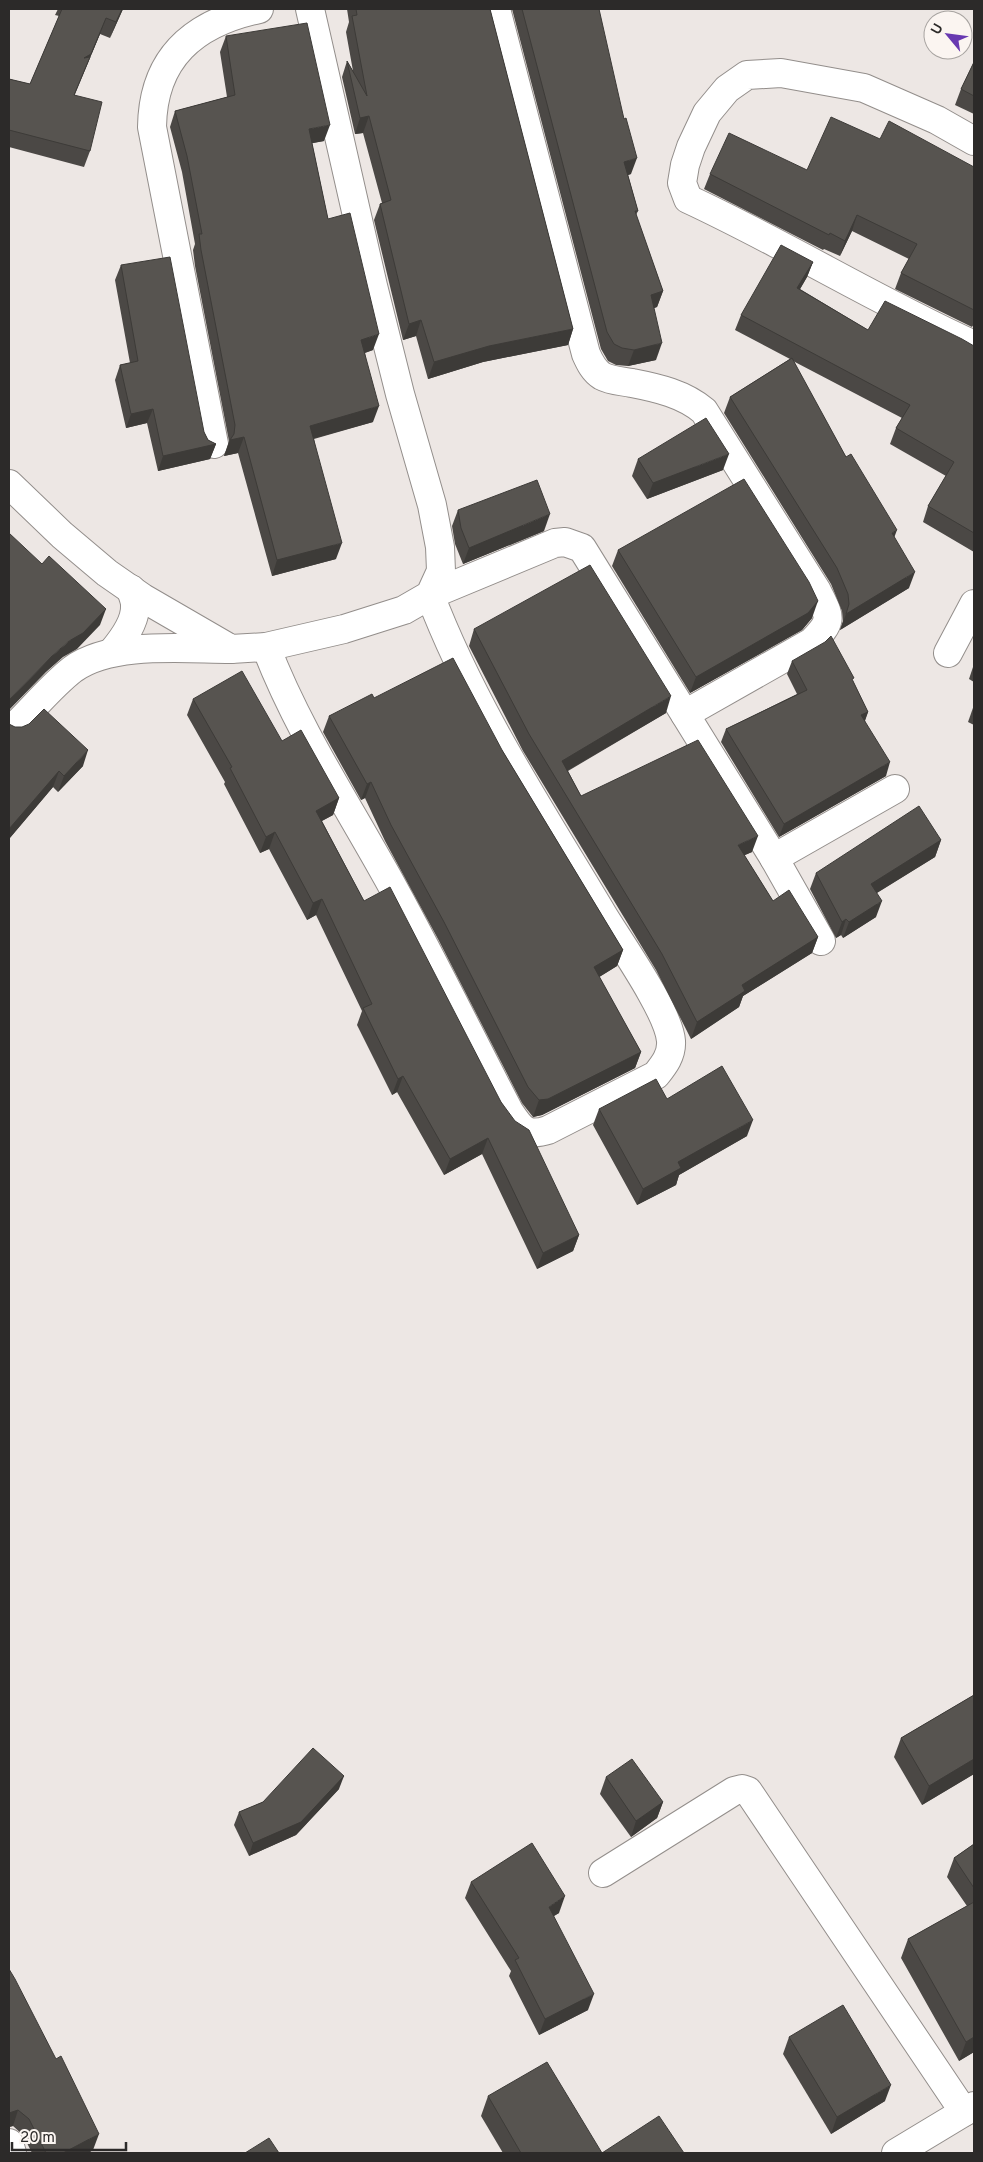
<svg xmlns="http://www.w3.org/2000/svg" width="983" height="2162" viewBox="0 0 983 2162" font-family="Overpass,sans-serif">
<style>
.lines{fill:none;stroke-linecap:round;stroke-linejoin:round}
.street-casing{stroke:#938e8b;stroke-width:30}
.street{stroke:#fff;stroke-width:28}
.wall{fill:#4b4845}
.shaded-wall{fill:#3d3b38}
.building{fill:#575450;stroke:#3d3b38}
</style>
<rect width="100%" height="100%" fill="#ede7e4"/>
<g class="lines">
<g class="street-casing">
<g id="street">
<path d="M496,9L586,354C590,363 594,371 602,376C611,381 623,381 632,383C658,388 684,394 704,411L817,591C830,618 834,619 812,642L685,714"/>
<path d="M974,141L937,120L864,88L781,73L747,75L727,89L707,113L691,147L685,165L682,183L688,199C785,244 877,301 974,345"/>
<path d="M214,444L152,127C153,58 194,23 259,9"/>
<path d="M9,484L62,535L107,573L143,598L231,649L266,647L344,629L404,610L430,595L441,571L440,547L432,505L400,394L373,286L310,9"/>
<path d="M266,647C299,733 351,810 395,891C435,964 471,1038 509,1111C521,1129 526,1137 548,1130L656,1075C664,1065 672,1055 671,1041C669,1012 620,943 603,915C541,811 473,708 430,595L555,543L565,542L582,548L774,858L821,941"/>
<path d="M113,651C123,639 136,621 135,605C135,600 132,594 131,589"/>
<path d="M948,653L974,604"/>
<path d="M13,728C33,709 51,686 73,669C112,641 184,649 231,649"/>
<path d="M774,858L895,789"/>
<path d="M603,1873L734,1791L742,1789L748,1791L964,2112"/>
<path d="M9,2143L12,2153"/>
<path d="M896,2153L974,2106"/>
</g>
</g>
<use href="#street" class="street"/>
</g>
<g class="wall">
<path d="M58,9H123L110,38L100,34L74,95L90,151L84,167L9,147V79L30,84L59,16L55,15Z"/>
<path d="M347,9H490L573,329L568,345L483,362L428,379L416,336L403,340L374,220L380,204L382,203L363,133L355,134L342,77L347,61L353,71L346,32L349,22Z"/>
<path d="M512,9H599L631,174L628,175L638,211L636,215L663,291L657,307L654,308L656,360L628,366L616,365L608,361L601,349Z"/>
<path d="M226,36L324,141L312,143L328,219L373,350L365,353L373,422L314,439L336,559L272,576L238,453L224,456L229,441L195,266L193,250L195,244L182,172L170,127L175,111L227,97L220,52Z"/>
<path d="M974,62V114L955,105L961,89Z"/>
<path d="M880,139L974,167V324L972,327L895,289L901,273L909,259L852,231L840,256L824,249L823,250L704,189L710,174L807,170Z"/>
<path d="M813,262L807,277L800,289L868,330L974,346V552L923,522L928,506L946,476L890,444L896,428L902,418L793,361L846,457L894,537L909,588L840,630L843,621L842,611L831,584L724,413L730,397L790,359L735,330L741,315Z"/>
<path d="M121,265L208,440L216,444L210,459L158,471L147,423L126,428L115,380L120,365L130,363L115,280Z"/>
<path d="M638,459L723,470L647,499L632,476Z"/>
<path d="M458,510L544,531L463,564L455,544L452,526Z"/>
<path d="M618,550L812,618L802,630L690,693L612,566Z"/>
<path d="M474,629L666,713L568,771L581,796L752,852L744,855L773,901L818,937L812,953L743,996L739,1007L691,1039L656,970L523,751L469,646Z"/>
<path d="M792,661L853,681L868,712L865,721L886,776L779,837L721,742L726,729L797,694L787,674Z"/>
<path d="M974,664V682L969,679Z"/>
<path d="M374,698L502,750L623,950L617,966L599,977L641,1052L635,1068L542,1115L533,1117L522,1103L438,939L385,841L365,798L361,800L323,732L329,716Z"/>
<path d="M193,699L282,741L339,798L333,815L322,821L364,901L501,1102L579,1235L573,1251L537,1269L482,1154L444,1175L397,1092L392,1095L357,1025L362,1011L316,915L307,920L269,849L260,853L224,784L225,782L187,715Z"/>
<path d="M974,705V725L968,722Z"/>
<path d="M9,724L83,766L58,792L53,787L9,839Z"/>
<path d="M941,840L935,857L877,893L876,917L843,938L841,935L836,938L810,889L816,873Z"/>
<path d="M667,1099L747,1136L679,1175L676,1185L637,1205L593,1125L599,1109Z"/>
<path d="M974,1695V1774L922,1805L894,1757L901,1738Z"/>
<path d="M606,1777L663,1802L657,1818L631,1837L600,1794Z"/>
<path d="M339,1789L296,1835L249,1856L234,1825L239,1812L263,1802Z"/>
<path d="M974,1844V2052L959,2061L901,1958L908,1939L967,1906L947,1877L954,1858Z"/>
<path d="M471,1882L559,1913L553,1916L588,2010L539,2035L509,1976L511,1971L465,1898Z"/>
<path d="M9,1969L93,2150L88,2153H32L23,2135L13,2126L9,2127Z"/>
<path d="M789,2037L885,2101L831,2134L783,2054Z"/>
<path d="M488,2096L602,2153H503L481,2116Z"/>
</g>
<g class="shaded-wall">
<path d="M122,9H123L110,38L116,22Z"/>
<path d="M106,18L100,34L68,111L84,58Z"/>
<path d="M369,116L363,133L355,134L360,118Z"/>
<path d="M330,125L324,141L303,145L309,129Z"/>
<path d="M637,158L631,174L618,178L624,162Z"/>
<path d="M857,215L852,231L840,256L845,241Z"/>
<path d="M813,262L807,277L792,303L797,288Z"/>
<path d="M663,291L657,307L645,311L651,295Z"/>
<path d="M421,320L416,336L403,340L409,324Z"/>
<path d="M573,329L568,345L483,362L428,379L434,362L489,346Z"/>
<path d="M379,334L373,350L355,356L361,340Z"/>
<path d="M662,343L656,360L628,366L634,350Z"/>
<path d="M379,406L373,422L304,441L310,426Z"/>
<path d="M153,409L147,423L126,428L131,414Z"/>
<path d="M244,437L238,453L224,456L230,440Z"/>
<path d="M216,444L210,459L158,471L163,456Z"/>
<path d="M729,454L723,470L647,499L653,483Z"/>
<path d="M550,514L544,531L463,564L469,548Z"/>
<path d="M897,530L891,546L892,533Z"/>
<path d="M342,543L336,559L272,576L277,560Z"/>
<path d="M915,572L909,588L840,630L846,614Z"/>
<path d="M818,601L812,618L802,630L690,693L696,677Z"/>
<path d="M106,609L100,625L77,649L63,657L46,672L9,710V700L52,656Z"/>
<path d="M671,696L666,713L556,777L562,761Z"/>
<path d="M868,712L863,725L861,715Z"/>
<path d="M88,750L83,766L58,792L64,776Z"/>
<path d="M890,762L886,776L779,837L784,824Z"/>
<path d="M59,771L53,787L9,839V829Z"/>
<path d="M371,782L365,798L361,800L367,784Z"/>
<path d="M339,798L333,815L310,827L316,811Z"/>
<path d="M275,832L269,849L260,853L266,837Z"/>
<path d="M758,836L752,852L732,861L738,845Z"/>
<path d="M941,840L935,857L865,900L871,884Z"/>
<path d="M322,899L316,915L307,920L313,903Z"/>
<path d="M882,901L876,917L843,938L849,922Z"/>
<path d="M846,919L841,935L836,938L842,922Z"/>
<path d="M818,937L812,953L743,996L739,1007L691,1039L697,1022L742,985Z"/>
<path d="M623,950L617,966L588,984L594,967Z"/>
<path d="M641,1052L635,1068L542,1115L533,1117L539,1100Z"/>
<path d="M403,1076L397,1092L392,1095L398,1079Z"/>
<path d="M753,1120L747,1136L679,1175L676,1185L637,1205L643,1189L678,1162Z"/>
<path d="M488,1138L482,1154L444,1175L450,1159Z"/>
<path d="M579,1235L573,1251L537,1269L543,1253Z"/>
<path d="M974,1759V1774L922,1805L929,1786Z"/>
<path d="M344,1776L339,1789L296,1835L249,1856L253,1843Z"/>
<path d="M663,1802L657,1818L631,1837L636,1821Z"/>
<path d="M565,1896L559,1913L543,1923L549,1907Z"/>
<path d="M594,1994L588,2010L539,2035L545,2019Z"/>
<path d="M974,2037V2052L959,2061L966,2042Z"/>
<path d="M891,2085L885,2101L831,2134L837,2117Z"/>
<path d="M18,2110L13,2126L9,2127V2113Z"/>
<path d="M99,2134L93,2150L88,2153H63Z"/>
</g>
<g class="building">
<path d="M62,9H122L116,22L106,18L91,54L84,58L90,57L74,95L102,102L90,151L9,130V79L30,84Z"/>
<path d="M356,9H490L573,329L489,346L434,362L421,320L409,324L380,204L391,200L369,116L360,118L347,61L367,96L352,16L357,15Z"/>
<path d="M522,9H599L624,119L626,118L637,158L624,162L638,211H635L663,291L651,295L662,343L634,350L622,348L614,344L607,332Z"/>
<path d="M307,23L330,125L309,129L328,219L350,213L379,334L361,340L379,406L310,426L342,543L277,560L244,437L230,440L234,434L235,425L201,250L199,234H202L187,156L175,111L235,95L226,36Z"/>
<path d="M974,62V96L961,89Z"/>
<path d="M831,117L880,139L889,121L974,167V310L901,273L917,244L857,215L845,241L830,233L829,235L710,174L729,133L807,170Z"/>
<path d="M781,245L813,262L797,288L868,330L885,301L962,339L974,346V533L928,506L954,462L896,428L910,405L741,315Z"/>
<path d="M170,257L204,432L208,440L216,444L163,456L153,409L131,414L120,365L138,361L121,265Z"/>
<path d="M792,358L846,457L851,454L897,530L892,533L915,572L846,614L849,604L848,594L837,568L730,397Z"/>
<path d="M706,418L729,454L653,483L638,459Z"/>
<path d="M744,479L809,582L818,601L808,613L696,677L618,550Z"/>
<path d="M537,480L550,514L469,548L461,528L458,510Z"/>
<path d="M9,533L42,564L49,556L106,609L83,633L69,641L52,656L9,700Z"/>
<path d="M590,565L671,696L562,761L581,796L698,740L758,836L738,845L773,901L789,890L818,937L742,985L745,991L697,1022L662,954L529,734L474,629Z"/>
<path d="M831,636L854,678L852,679L868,712L861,715L890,762L784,824L726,729L807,690L792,661L825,642Z"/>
<path d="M453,658L502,750L623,950L594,967L641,1052L548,1099L539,1100L528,1087L444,922L391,825L371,782L367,784L329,716L372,694L374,698Z"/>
<path d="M242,671L282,741L301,730L339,798L316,811L364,901L390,887L501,1102L515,1121L529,1130L579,1235L543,1253L488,1138L450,1159L403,1076L398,1079L363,1008L372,1004L322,899L313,903L275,832L266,837L230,768L232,767L193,699Z"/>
<path d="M44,709L88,750L64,776L59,771L9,829V724L15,727H22L29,724Z"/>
<path d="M919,806L941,840L871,884L882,901L849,922L846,919L842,922L816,873Z"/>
<path d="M722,1066L753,1120L678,1162L681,1168L643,1189L599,1109L656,1079L667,1099Z"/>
<path d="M974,1695V1759L929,1786L901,1738Z"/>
<path d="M313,1748L344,1776L301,1822L253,1843L239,1812L263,1802Z"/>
<path d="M632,1759L663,1802L636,1821L606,1777Z"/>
<path d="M532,1843L565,1896L549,1907L594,1994L545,2019L515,1960L519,1958L471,1882Z"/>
<path d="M974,1844V1888L954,1858Z"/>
<path d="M974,1902V2037L966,2042L908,1939Z"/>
<path d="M9,1969L15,1979L56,2059L61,2056L99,2134L63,2153H46L29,2119L18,2110L9,2113Z"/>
<path d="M843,2005L891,2085L837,2117L789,2037Z"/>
<path d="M547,2062L602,2153H521L488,2096Z"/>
<path d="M659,2116L684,2153H602Z"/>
<path d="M269,2138L279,2153H245Z"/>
</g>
<rect width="983" height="2162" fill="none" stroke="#2c2a29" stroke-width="20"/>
<g transform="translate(948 35) rotate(299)"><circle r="24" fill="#fbf5f1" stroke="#a8a4a1"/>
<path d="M0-4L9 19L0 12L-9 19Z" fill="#6839b1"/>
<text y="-8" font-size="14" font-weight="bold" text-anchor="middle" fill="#2c2a29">U</text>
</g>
<path d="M12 2142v8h114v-8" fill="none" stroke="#2c2a29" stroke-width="2.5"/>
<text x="20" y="2142" font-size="15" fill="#2c2a29" stroke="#fbf5f1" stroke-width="4" paint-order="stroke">20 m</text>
</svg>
